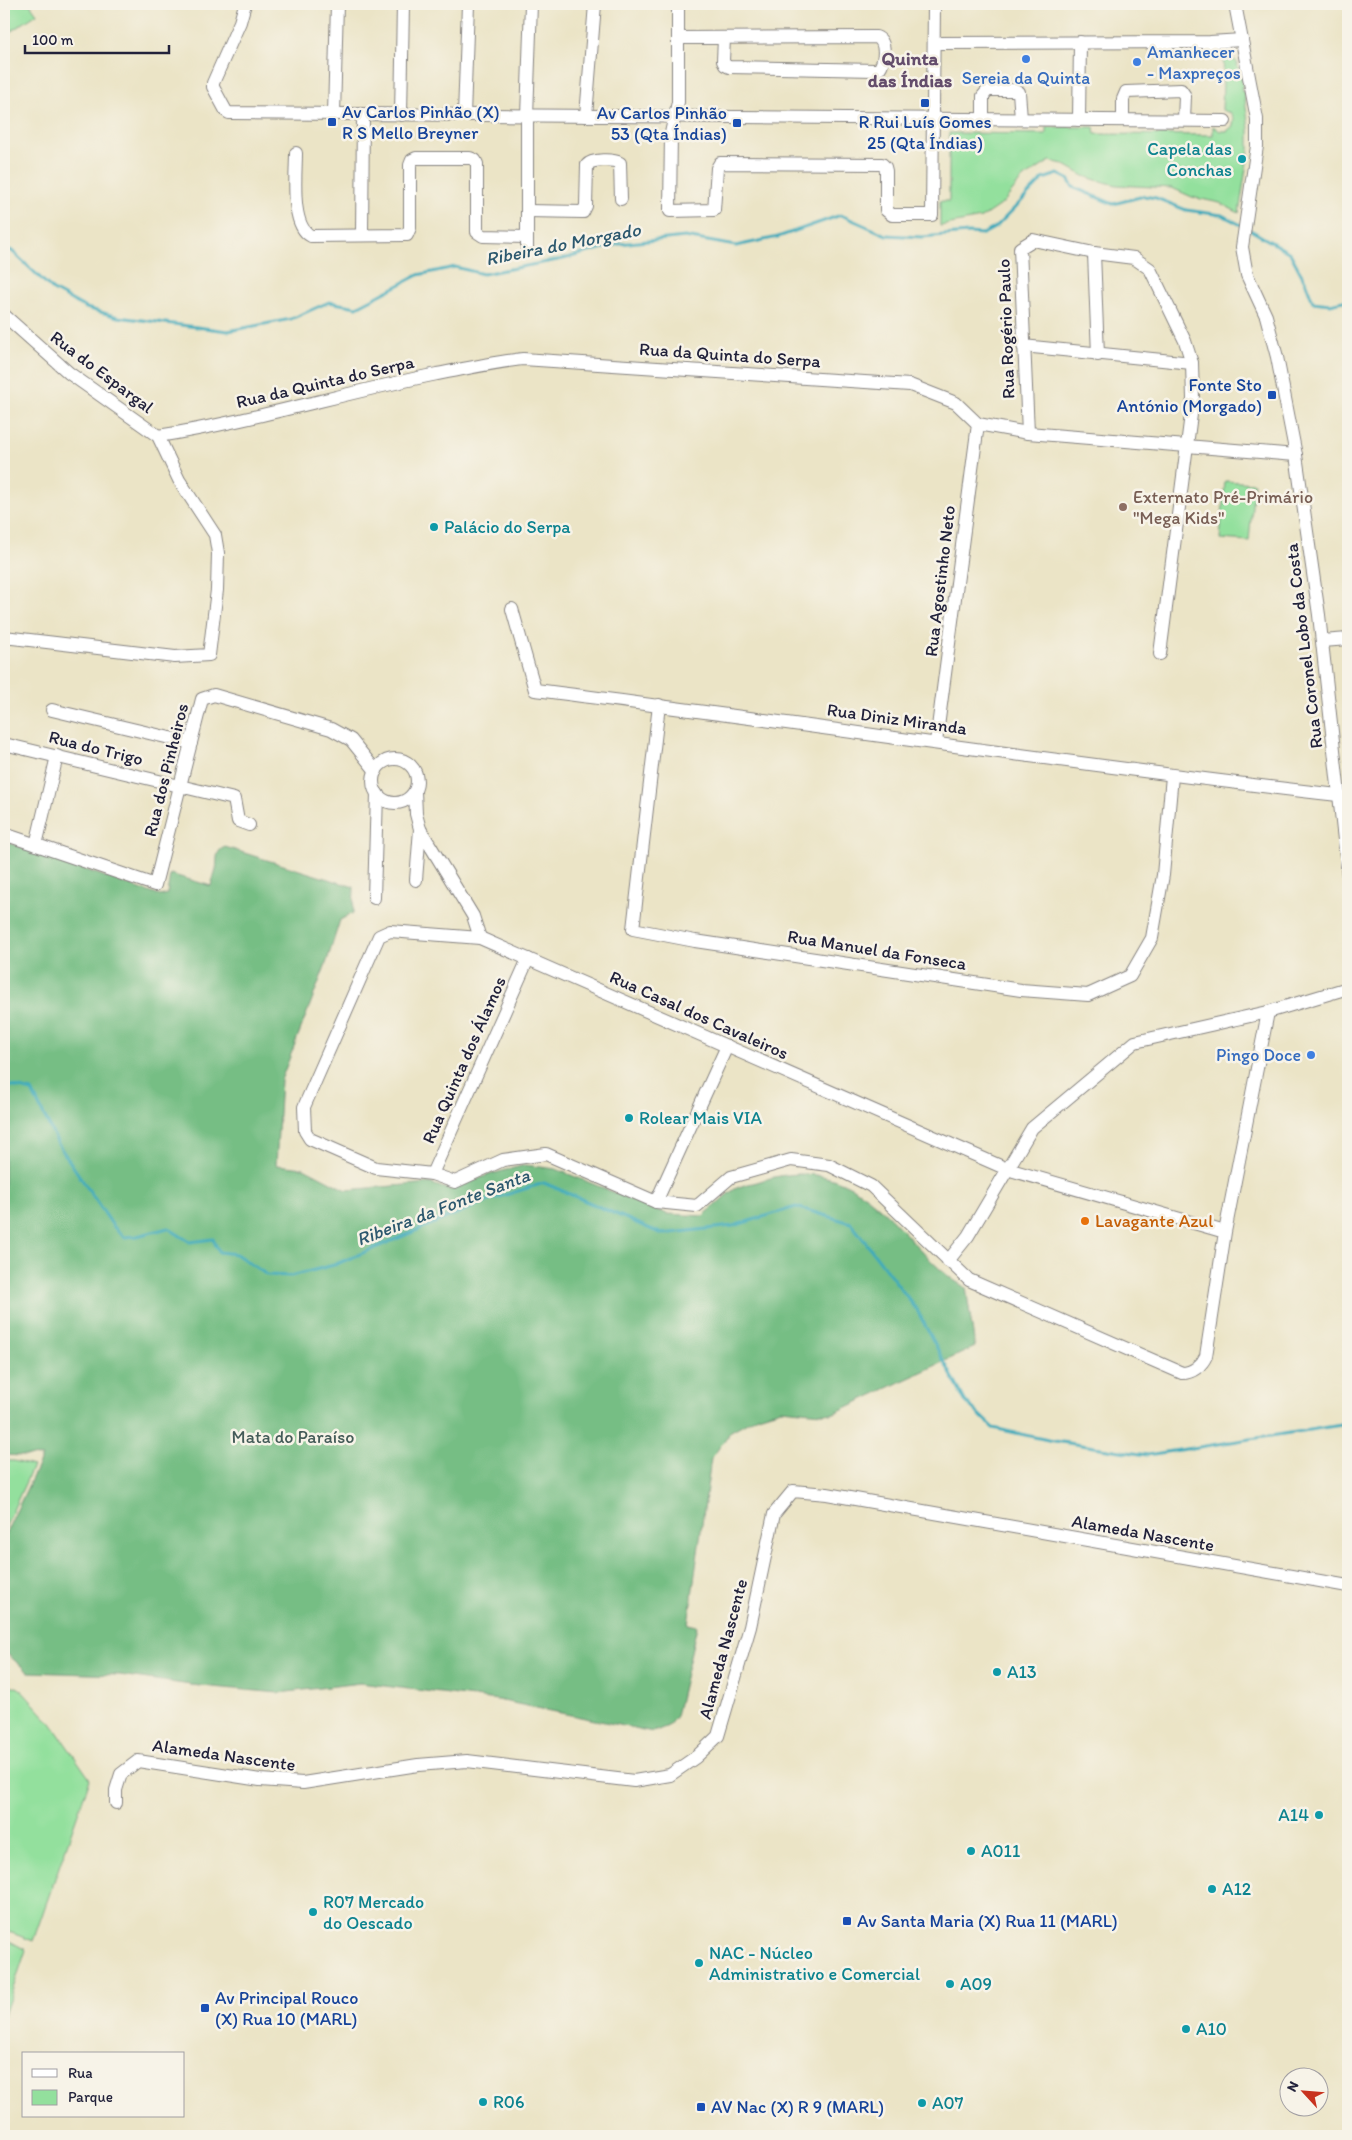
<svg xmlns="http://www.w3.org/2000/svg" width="1352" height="2140" viewBox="0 0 1352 2140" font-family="Itim,sans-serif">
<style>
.green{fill:#93e09d;stroke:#5a816c}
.forest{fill:#76be84;stroke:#4c7060}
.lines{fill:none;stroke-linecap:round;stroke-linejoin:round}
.stream{stroke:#3caabb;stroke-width:3}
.minor-casing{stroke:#868380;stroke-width:14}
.minor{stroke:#fff;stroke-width:12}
.shop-dot{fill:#3f7fe0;stroke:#f7f3e8;stroke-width:2}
.transit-dot{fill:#1a4fb4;stroke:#f7f3e8;stroke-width:2}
.culture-dot{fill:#0f9aa8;stroke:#f7f3e8;stroke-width:2}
.education-dot{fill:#8d6e63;stroke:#f7f3e8;stroke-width:2}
.food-dot{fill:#e8710a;stroke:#f7f3e8;stroke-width:2}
.labels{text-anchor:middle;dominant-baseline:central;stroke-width:5;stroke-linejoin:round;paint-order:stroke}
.shop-label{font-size:18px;fill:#366cbe;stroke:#f7f3e8;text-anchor:start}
.transit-label{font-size:18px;fill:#164399;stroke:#f7f3e8;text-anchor:start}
.culture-label{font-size:18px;fill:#0d838f;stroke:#f7f3e8;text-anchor:start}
.street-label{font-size:18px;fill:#22223b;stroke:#f7f3e8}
.education-label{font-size:18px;fill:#785e54;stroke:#f7f3e8;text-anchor:start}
.food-label{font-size:18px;fill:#c56008;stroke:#f7f3e8;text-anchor:start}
.park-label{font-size:18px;fill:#445b58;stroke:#f7f3e8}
.neighbourhood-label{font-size:19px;font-weight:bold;fill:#644d6c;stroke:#f7f3e8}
.water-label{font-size:19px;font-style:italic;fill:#2c586e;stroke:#f7f3e8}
</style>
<rect width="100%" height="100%" fill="#f7f3e8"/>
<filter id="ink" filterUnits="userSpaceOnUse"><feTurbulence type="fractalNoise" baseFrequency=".02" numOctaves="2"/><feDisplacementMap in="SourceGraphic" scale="10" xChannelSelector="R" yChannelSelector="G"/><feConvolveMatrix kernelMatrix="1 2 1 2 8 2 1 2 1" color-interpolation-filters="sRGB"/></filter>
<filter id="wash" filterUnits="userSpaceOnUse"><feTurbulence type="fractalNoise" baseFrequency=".0096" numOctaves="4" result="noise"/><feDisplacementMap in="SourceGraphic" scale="20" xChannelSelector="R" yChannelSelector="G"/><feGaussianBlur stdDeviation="1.12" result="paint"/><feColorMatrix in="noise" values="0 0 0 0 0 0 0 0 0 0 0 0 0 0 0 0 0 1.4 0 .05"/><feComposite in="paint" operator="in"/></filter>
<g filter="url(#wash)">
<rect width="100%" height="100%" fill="#ebe4c6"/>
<g class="green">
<path d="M4,4H30L37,14L4,36Z"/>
<path d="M1224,52L1237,62L1238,69H1240L1243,86L1241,87L1242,92H1244L1249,129V149L1239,213L1220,203L1192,197L1172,188L1117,185L1096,180L1084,176L1063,164L1050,161L1022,179L1003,203L981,218L940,226V201H949V133L1046,134V127H1094L1095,134L1213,135V126L1220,131H1227L1233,126L1234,119L1231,113L1222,110Z"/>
<path d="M1225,481L1254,483L1249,541L1220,539Z"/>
<path d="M4,1461H14L33,1466L4,1530Z"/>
<path d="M4,1683L19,1688L51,1723L90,1779L33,1941L4,1930Z"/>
<path d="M4,1938L26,1950L4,2015Z"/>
</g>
<path class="forest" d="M4,841L160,896L167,894L170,874L211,886C212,880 215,875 216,869C218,860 214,852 225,847L354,887L353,913L340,920L327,961L281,1080L276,1165L304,1168L346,1190L429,1183L450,1190L488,1175L525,1165L556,1169L667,1214L703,1216C713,1208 722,1198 732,1191C738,1186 749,1184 757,1182C804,1166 843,1174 880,1208C909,1234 932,1269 966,1288L975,1347L832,1414L781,1409L758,1416L731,1431L711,1459L688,1624L697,1626L676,1716L668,1726L653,1732L498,1700L360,1683L279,1693L191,1685L120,1675L28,1672L6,1653L4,1654V1537L42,1457L4,1455Z"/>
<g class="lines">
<g class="stream">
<path d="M1324,4H1342"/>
<path d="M1247,228L1290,253L1305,281L1313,302L1330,304L1348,300"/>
<path d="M4,248L12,251L53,290L86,308L118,317L228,331L291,319L329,302L357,307L418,275L455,267L483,274L563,259L619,244L685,237L736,246L778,237L841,215L886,235L922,237L968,233L983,234L996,227L1043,179L1058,174L1068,179L1073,187L1113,204L1144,196L1156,198L1186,210L1222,215L1241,225"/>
<path d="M4,1087L11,1086L32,1091L58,1144L113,1226L124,1237L137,1236L168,1228L190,1242L213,1239L219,1252L236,1254L267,1275L291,1276L334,1265L489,1200L544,1183L662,1234L733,1226L796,1207L851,1223L917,1310L965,1401L993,1428L1048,1440L1147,1455L1348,1424"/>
</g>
</g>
</g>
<g filter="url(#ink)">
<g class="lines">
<g class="minor-casing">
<g id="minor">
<path d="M245,4L240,22L213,83V87L226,111L229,113L1225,121"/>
<path d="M678,4V102L671,133L670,211L714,210L717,168L720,163L882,164L885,167L886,171V210L892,215H932L934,4"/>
<path d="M1235,4L1257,119V146L1242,247L1247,275L1266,316L1277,357L1296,455L1319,615L1348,876"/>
<path d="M678,38L876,37C887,41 885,61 879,69L875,70L729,67L725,65L723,61L724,38"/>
<path d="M934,43L1210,42L1242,40"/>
<path d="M334,114L337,4"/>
<path d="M401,115L403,4"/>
<path d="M464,115L468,4"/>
<path d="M586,116L595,4"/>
<path d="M983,119V96L988,90H1015L1019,92L1021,119"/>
<path d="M1079,120L1080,42"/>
<path d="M1123,120V99L1126,92L1181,90L1185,96L1184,120"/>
<path d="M296,153C296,174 290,226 311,236L407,235L410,228V165L412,160L416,158H470L475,160L477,164V232L483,236L527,237"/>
<path d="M527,211L583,212L586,206L587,165C592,159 613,159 620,163L621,199"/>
<path d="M362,235L363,114"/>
<path d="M527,248V116L531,4"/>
<path d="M1094,253L1098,355"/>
<path d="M4,315L69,373L158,436L179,480L215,535L218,553L217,590L209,655L175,657L4,637"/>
<path d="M1023,346L1192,363"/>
<path d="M1028,433L1020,248L1033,240L1094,253L1134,258L1150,269L1185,341L1192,363L1193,399L1160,654"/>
<path d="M158,436C252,421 343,393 437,374C465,369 494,362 523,359L910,385L956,403L978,424L1028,433L1296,455"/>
<path d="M512,609L535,690C803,723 1070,765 1338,795"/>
<path d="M1323,641L1348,639"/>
<path d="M659,705L633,929L695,941L1021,990L1088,995L1130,976L1152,938L1163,875L1172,776"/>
<path d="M52,710L191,743"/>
<path d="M936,742L978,424"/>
<path d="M4,744L234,799L238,821L249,825"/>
<circle cx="395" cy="781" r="22"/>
<path d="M415,791L416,814L420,829L473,916L480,938"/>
<path d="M4,834L155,885L202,699L214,695L331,729L351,740L376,771"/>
<path d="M36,845L57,756"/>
<path d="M416,880L420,829"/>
<path d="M374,898L377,793"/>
<path d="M432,1174L528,959"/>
<path d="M656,1202L727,1046"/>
<path d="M1225,1232L1007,1169L480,938L390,931L379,936L304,1107L305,1131L310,1139L376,1168L432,1174L455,1182L503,1160L546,1154L656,1202L697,1206L731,1177L791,1160L829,1165L871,1186L969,1280L1182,1373C1193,1373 1202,1365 1206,1356L1225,1232L1268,1012"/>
<path d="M948,1261L968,1236L1032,1128L1135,1042L1268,1012L1348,988"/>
<path d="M116,1803V1790L121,1774L138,1761L260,1780L303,1783L418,1765L467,1761L634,1781L670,1775L696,1757L718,1736L750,1627L774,1514L793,1491L827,1494L1348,1586"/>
</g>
</g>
<use href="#minor" class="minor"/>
</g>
</g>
<g class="shop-dot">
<circle cx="1026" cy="59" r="5"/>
<circle cx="1137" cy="62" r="5"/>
<circle cx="1311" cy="1055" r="5"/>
</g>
<g class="transit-dot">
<rect x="920" y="98" width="10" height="10" rx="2.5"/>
<rect x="327" y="117" width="10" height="10" rx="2.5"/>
<rect x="732" y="118" width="10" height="10" rx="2.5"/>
<rect x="1267" y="390" width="10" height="10" rx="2.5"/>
<rect x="842" y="1916" width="10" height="10" rx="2.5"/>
<rect x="200" y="2003" width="10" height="10" rx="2.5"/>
<rect x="696" y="2102" width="10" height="10" rx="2.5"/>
</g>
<g class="culture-dot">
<circle cx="1242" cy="159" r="5"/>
<circle cx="434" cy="527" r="5"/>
<circle cx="629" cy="1118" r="5"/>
<circle cx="997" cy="1672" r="5"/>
<circle cx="1319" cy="1815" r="5"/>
<circle cx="971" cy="1851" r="5"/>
<circle cx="1212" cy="1889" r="5"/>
<circle cx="313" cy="1912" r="5"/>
<circle cx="699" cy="1963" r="5"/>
<circle cx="950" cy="1984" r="5"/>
<circle cx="1186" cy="2029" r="5"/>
<circle cx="483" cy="2102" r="5"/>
<circle cx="922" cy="2103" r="5"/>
</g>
<circle class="education-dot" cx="1123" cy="507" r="5"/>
<circle class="food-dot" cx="1085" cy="1221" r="5"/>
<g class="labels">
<g class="shop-label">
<text x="1147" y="52">Amanhecer<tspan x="1147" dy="21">- Maxpreços</tspan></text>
<text x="1026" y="78" text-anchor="middle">Sereia da Quinta</text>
<text x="1301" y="1055" text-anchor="end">Pingo Doce</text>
</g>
<g class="transit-label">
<text x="342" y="112">Av Carlos Pinhão (X)<tspan x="342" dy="21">R S Mello Breyner</tspan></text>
<text x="727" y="113" text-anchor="end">Av Carlos Pinhão<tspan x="727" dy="21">53 (Qta Índias)</tspan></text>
<text x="925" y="122" text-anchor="middle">R Rui Luís Gomes<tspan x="925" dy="21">25 (Qta Índias)</tspan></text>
<text x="1262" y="385" text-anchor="end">Fonte Sto<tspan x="1262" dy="21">António (Morgado)</tspan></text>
<text x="857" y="1921">Av Santa Maria (X) Rua 11 (MARL)</text>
<text x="215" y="1998">Av Principal Rouco<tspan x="215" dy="21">(X) Rua 10 (MARL)</tspan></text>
<text x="711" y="2107">AV Nac (X) R 9 (MARL)</text>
</g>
<g class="culture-label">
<text x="1232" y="149" text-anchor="end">Capela das<tspan x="1232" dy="21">Conchas</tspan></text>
<text x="444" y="527">Palácio do Serpa</text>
<text x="639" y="1118">Rolear Mais VIA</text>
<text x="1007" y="1672">A13</text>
<text x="1309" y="1815" text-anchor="end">A14</text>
<text x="981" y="1851">A011</text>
<text x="1222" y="1889">A12</text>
<text x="323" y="1902">R07 Mercado<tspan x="323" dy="21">do Oescado</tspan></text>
<text x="709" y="1953">NAC - Núcleo<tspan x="709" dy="21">Administrativo e Comercial</tspan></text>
<text x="960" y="1984">A09</text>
<text x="1196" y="2029">A10</text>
<text x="493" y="2102">R06</text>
<text x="932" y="2103">A07</text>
</g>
<g class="street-label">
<text transform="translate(1006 329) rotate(-92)">Rua Rogério Paulo</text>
<text transform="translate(730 355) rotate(4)">Rua da Quinta do Serpa</text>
<text transform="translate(102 372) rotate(37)">Rua do Espargal</text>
<text transform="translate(325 382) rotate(-13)">Rua da Quinta do Serpa</text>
<text transform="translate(940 581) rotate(-83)">Rua Agostinho Neto</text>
<text transform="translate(1304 646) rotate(-97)">Rua Coronel Lobo da Costa</text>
<text transform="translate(897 719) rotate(8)">Rua Diniz Miranda</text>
<text transform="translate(96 748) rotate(14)">Rua do Trigo</text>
<text transform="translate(166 770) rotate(-76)">Rua dos Pinheiros</text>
<text transform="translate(877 950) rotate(9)">Rua Manuel da Fonseca</text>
<text transform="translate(699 1015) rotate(24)">Rua Casal dos Cavaleiros</text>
<text transform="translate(464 1060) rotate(-66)">Rua Quinta dos Álamos</text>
<text transform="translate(1143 1533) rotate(10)">Alameda Nascente</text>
<text transform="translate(723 1649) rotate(-75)">Alameda Nascente</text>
<text transform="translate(224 1755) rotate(8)">Alameda Nascente</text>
</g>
<g class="education-label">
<text x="1133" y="497">Externato Pré-Primário<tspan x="1133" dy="21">"Mega Kids"</tspan></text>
</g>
<g class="food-label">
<text x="1095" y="1221">Lavagante Azul</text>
</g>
<g class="park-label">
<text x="293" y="1437">Mata do Paraíso</text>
</g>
<g class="neighbourhood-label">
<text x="910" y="58">Quinta<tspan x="910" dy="22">das Índias</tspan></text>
</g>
<g class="water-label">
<text transform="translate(563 244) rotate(-11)">Ribeira do Morgado</text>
<text transform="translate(443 1207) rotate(-21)">Ribeira da Fonte Santa</text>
</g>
</g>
<rect width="1352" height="2140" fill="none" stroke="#f7f3e8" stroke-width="20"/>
<rect x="22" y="2052" width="162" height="65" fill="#f7f3e8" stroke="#a29fa3"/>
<rect x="32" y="2069" width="25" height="8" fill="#ffffff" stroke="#a29fa3"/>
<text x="68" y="2078" font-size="15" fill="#22223b">Rua</text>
<rect x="32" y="2090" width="25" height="15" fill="#93e09d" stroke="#a29fa3"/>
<text x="68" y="2102" font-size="15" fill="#22223b">Parque</text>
<g transform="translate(1304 2092) rotate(296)"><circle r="24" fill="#f7f3e8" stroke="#a29fa3"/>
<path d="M0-4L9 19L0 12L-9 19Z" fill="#c8321e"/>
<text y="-8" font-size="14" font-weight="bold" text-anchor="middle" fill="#22223b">N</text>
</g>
<path d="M25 45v8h144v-8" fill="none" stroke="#22223b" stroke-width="2.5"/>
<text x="32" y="45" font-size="15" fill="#22223b" stroke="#f7f3e8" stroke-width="4" paint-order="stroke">100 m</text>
</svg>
